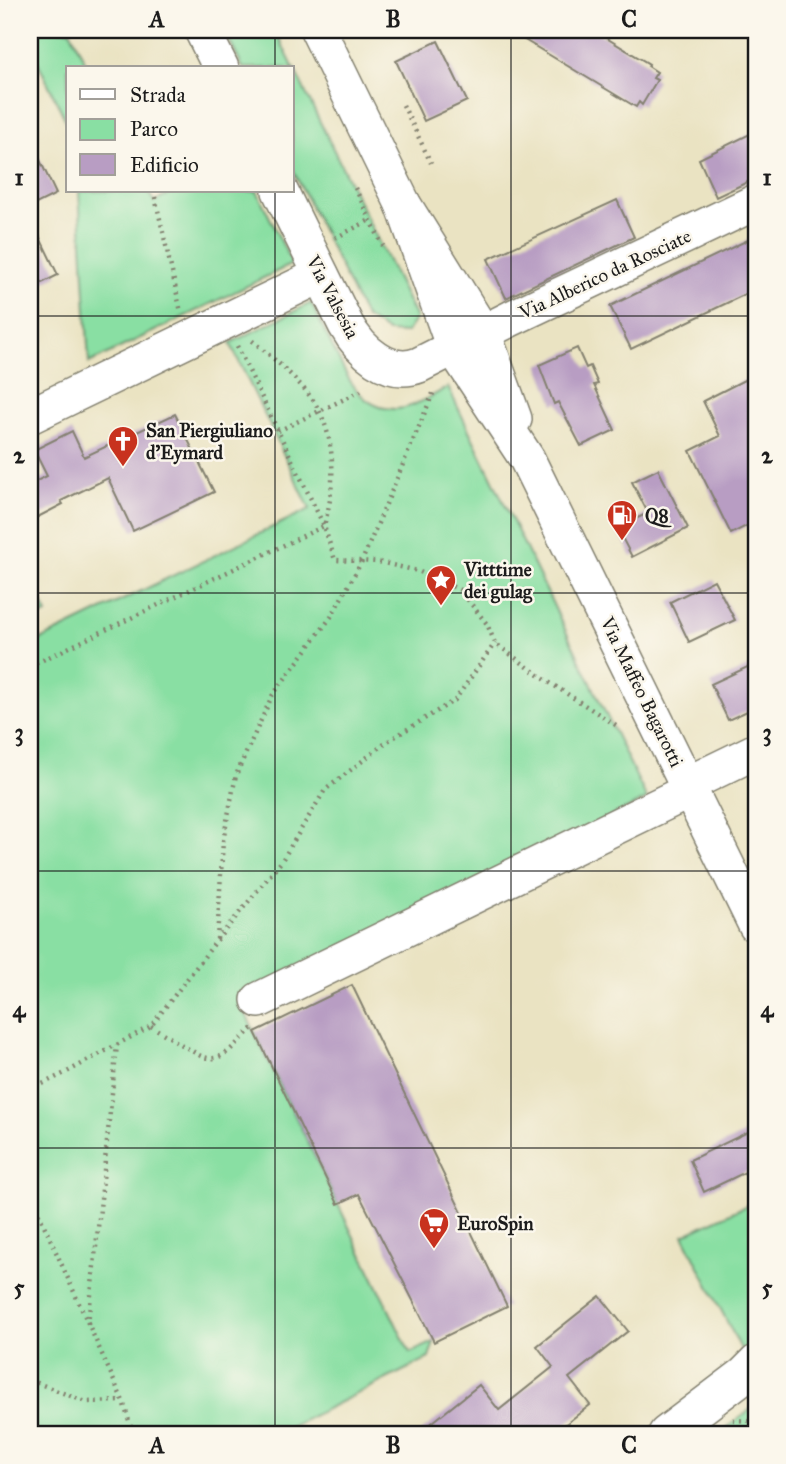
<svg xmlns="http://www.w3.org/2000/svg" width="786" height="1464" viewBox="0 0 786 1464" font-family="'IM FELL Great Primer',serif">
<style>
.green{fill:#89dfa3;stroke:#527e60;stroke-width:2}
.building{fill:#b89dc3}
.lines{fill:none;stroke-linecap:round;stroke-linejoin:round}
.minor-casing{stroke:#83806f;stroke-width:38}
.path{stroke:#83806f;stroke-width:4.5;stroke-dasharray:2 5;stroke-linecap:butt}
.minor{stroke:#fff;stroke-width:35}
.grid{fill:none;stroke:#1c1c1c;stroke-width:2;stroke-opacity:0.55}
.labels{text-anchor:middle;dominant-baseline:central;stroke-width:5;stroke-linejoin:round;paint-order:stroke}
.street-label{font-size:19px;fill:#1c1c1c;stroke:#fbf7ec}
.poi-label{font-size:19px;font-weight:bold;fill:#1c1c1c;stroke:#fbf7ec;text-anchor:start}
.neatline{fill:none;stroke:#1c1c1c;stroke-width:2.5}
.grid-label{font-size:23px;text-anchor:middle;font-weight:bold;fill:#1c1c1c}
</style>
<rect width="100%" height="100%" fill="#fbf7ec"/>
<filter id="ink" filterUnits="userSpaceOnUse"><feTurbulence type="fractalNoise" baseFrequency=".0143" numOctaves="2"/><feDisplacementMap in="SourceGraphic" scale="14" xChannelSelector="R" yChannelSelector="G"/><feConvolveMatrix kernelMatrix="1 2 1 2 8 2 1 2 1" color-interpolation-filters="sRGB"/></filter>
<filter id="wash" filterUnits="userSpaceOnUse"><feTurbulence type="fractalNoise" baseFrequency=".00686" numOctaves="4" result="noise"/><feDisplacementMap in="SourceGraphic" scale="28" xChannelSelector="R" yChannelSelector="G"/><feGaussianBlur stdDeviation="1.57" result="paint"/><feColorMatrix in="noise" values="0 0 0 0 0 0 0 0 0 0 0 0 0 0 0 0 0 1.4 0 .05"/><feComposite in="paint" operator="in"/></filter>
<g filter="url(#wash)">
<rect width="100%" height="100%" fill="#eae3c2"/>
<g class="green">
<path d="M30,30H70L88,68H68V125L30,46Z"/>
<path d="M224,30H275L416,318L406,333L388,332L365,317L292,168V68H243Z"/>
<path d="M79,191H148L154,202L176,191H257L292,264L89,363Z"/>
<path d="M311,303C319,319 327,336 335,352C349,381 364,415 404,408C420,404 434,395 448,387L647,799L238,998L410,1353L434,1342L429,1358L276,1434H36L30,1426V645L310,509L230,343Z"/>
<path d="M30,579L47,614L30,622Z"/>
<path d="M756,1201V1347L745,1357L683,1235Z"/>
<path d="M756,1405V1434H719Z"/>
</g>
<g id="blocks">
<g class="building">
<path d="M508,30H593L649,64L648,66L657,72L653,78L657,80L642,105L639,102L636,107Z"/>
<path d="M438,41L467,101L424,121L396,61Z"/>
<path d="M756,131V178L716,197L699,159Z"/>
<path d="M30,139L56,194L30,207Z"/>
<path d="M617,200L634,237L506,298L488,259Z"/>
<path d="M30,217L58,275L30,289Z"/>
<path d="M756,236V289L631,349L610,306Z"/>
<path d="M577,348L586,368L590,366L598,384L594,385L615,430L581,446L558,402L554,404L539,365Z"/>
<path d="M756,374V521L731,534L690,451L720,436L703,401Z"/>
<path d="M175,414L214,492L133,531L108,478L61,501L63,504L30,521V484L47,476L34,450L72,431L84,457Z"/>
<path d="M658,469L688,528L632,557L617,528L648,513L632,482Z"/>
<path d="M714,580L735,620L689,642L670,602Z"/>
<path d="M756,663V707L728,720L711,684Z"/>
<path d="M352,985L507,1306L434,1342L359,1194L338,1204L255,1032Z"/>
<path d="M756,1128V1167L704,1192L690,1160Z"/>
<path d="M600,1296L628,1331L569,1378L590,1405L553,1434H418L479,1385L499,1410L553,1367L537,1346Z"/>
</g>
</g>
</g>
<g filter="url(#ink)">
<use href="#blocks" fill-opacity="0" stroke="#83806f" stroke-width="2"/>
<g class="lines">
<g class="minor-casing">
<g id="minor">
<path d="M202,30L221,68"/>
<path d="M318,30L403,204L483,333L514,419"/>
<path d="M280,191L346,325C360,350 388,377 419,365L512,318L756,202"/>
<path d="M403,204L454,348L527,459L756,925"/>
<path d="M30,416L321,275"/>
<path d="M688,784L756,751"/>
<path d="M259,1000L691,790"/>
<path d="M666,1434L744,1375L756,1363"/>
</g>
</g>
<g class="path">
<path d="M403,105L431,163"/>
<path d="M355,188L383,246"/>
<path d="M155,197L181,312"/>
<path d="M335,238L370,220"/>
<path d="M237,346L324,526L335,560L379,562L418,571L460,590L487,624L495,643L547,681L619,727"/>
<path d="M278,431L361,391"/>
<path d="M30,666L324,526C336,486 337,436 313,400C296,377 272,357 250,339"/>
<path d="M217,939L223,841L236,775L272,696L331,617L362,561L434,391"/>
<path d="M151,1026L197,1054C224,1069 235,1040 255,1027"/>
<path d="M30,1090L67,1072L151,1026L217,940L281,862L325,790L388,741L455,700L495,643"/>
<path d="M30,1194L123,1401L133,1434"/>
<path d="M88,1324L117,1045"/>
<path d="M30,1380L86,1402L123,1401"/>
<path d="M733,1420L756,1421"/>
</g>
<use href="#minor" class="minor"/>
</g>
</g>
<path class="grid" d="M275,30V68M511,30V1434M275,191V1434M30,316H756M30,593H756M30,871H756M30,1148H756"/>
<defs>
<g id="church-pin" transform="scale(1.575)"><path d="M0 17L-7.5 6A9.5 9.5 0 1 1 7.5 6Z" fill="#c8321e" stroke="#fbf7ec"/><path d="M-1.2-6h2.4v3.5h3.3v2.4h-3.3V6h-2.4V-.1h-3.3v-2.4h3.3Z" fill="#fff"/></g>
<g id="fuel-pin" transform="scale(1.575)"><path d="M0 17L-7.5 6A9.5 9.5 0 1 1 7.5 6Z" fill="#c8321e" stroke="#fbf7ec"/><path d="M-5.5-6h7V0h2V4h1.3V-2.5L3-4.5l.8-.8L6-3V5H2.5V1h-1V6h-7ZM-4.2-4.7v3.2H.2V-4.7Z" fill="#fff"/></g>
<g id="sight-pin" transform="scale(1.575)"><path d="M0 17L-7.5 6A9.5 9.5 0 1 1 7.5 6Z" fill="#c8321e" stroke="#fbf7ec"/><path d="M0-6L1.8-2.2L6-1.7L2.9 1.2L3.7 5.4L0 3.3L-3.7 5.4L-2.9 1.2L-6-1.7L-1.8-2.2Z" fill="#fff"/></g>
<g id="supermarket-pin" transform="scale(1.575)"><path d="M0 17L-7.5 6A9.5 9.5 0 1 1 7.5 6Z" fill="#c8321e" stroke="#fbf7ec"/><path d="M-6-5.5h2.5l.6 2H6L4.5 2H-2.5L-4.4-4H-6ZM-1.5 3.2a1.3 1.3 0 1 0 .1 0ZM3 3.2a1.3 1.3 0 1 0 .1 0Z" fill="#fff"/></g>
</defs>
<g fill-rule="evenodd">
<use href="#church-pin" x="123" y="441"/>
<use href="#fuel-pin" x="622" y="515"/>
<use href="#sight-pin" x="441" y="580"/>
<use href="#supermarket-pin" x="434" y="1223"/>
</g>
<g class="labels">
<g class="street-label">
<text transform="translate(605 274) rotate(-25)">Via Alberico da Rosciate</text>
<text transform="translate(333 297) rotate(62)">Via Valsesia</text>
<text transform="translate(642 692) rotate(64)">Via Maffeo Bagarotti</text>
</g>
<g class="poi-label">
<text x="146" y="430">San Piergiuliano<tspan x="146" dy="22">d'Eymard</tspan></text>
<text x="645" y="515">Q8</text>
<text x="464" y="569">Vitttime<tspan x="464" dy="22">dei gulag</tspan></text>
<text x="457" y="1223">EuroSpin</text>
</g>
</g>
<rect width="786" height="1464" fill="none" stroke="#fbf7ec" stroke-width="77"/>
<rect x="66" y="66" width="228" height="126" fill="#fbf7ec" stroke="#a29f99" stroke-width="2"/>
<rect x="80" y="89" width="35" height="10" fill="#ffffff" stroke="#a29f99" stroke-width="2"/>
<text x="130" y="102" font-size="21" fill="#1c1c1c">Strada</text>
<rect x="80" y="119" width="35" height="21" fill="#89dfa3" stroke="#a29f99" stroke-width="2"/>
<text x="130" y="136" font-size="21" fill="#1c1c1c">Parco</text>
<rect x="80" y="154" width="35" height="21" fill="#b89dc3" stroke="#a29f99" stroke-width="2"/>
<text x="130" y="172" font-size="21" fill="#1c1c1c">Edificio</text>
<rect x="38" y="38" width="710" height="1388" class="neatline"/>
<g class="grid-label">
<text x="157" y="27">A</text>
<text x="393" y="27">B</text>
<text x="629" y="27">C</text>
<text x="19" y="185">1</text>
<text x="767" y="185">1</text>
<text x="19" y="463">2</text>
<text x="767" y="463">2</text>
<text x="19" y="740">3</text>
<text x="767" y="740">3</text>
<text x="19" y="1017">4</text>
<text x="767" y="1017">4</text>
<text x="19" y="1295">5</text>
<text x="767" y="1295">5</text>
<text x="157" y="1453">A</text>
<text x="393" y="1453">B</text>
<text x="629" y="1453">C</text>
</g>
</svg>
